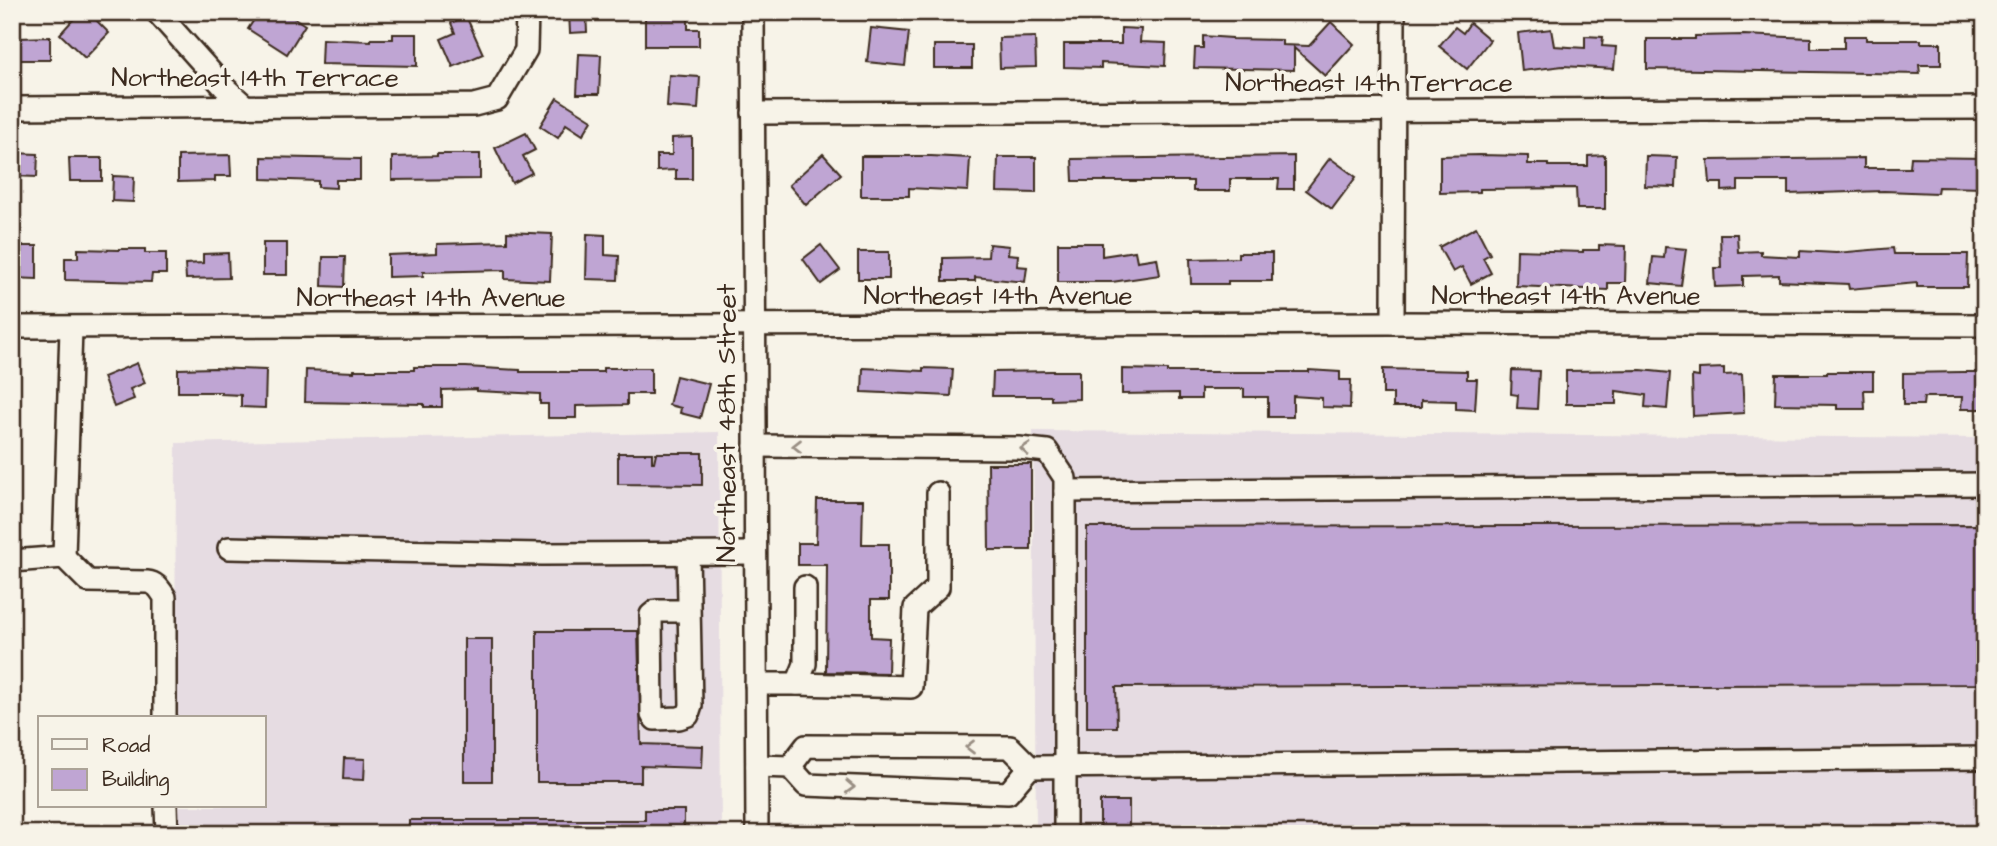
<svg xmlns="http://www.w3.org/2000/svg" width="1997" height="846" viewBox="0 0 1997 846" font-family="'Architects Daughter',sans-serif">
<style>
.built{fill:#e6dce2}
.building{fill:#bfa5d3;stroke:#3b2a1e;stroke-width:2}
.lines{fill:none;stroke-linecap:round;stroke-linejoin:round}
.minor-casing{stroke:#3b2a1e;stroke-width:26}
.minor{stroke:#f7f3e8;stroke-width:21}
.oneway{stroke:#998e83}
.labels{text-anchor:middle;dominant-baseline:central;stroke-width:7;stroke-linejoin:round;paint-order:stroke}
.street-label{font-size:26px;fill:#3b2a1e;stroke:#f7f3e8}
</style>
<rect width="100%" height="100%" fill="#f7f3e8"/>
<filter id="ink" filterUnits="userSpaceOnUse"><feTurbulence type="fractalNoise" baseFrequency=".0143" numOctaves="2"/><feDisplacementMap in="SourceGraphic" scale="14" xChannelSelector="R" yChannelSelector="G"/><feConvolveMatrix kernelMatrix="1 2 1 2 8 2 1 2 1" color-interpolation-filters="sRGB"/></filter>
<g filter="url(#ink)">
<g class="built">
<path d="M1033,431L1985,438V834H1036Z"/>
<path d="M719,432L721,834H174V806H264V718H175L176,443Z"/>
</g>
<g class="building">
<path d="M80,12H88L109,33L85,58L60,34Z"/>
<path d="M259,12H285L305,25L287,54L248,29Z"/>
<path d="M569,12H586L587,32L570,33Z"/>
<path d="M466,16L483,54L453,67L441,39L455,33L451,23Z"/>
<path d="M645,18H688V29H699V46H645Z"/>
<path d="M1331,22L1354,44L1325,76L1294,48V70L1194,68L1195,48H1203V36L1232,38V39L1282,40V45L1309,46Z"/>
<path d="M1470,23L1490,40L1467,69L1439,46L1455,27L1463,33Z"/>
<path d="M871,28L909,32L905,66L867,62Z"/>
<path d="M1121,28L1141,29L1140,42L1166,43L1165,66L1101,63V68L1064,67V44H1121Z"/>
<path d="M1551,29L1554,46L1585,48V36L1603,37L1602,46L1616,47L1614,69L1563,66L1522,71L1518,33Z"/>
<path d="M393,34H417V66L321,64L322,39L371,41V39H393Z"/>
<path d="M1744,35L1811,38V48H1844V36H1866V40H1921V43H1941V65H1919L1920,74L1647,69V39H1695V36Z"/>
<path d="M50,37V60H18V38Z"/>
<path d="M1035,37L1036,67L1000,68L999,38Z"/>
<rect x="934" y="45" width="38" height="23"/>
<path d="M579,54L601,55L599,94H577Z"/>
<path d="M669,75L700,77L698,109L667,107Z"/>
<path d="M557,98L592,120L583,135L566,124L558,138L540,126Z"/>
<path d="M526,133L535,150L523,156L532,173L512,183L495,148Z"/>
<path d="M692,137V179H676V170L657,171V155H672V138Z"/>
<path d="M12,153L38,154L37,177L12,176Z"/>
<path d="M437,154H480V179L392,180V157L437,156Z"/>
<path d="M823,154L841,174L806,205L789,185Z"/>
<path d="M230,155L231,176H215V181L178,182V156Z"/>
<path d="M1479,155L1528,156V164H1548V166H1588V156L1605,155V209H1577L1576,188L1480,189V192L1440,193V156Z"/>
<path d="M861,156H931L970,158L968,191L909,188V196H861Z"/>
<path d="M1294,156V189H1278L1279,179H1230V191H1193V181H1073L1072,159Z"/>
<path d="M1646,156L1677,157L1676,187L1645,186Z"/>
<path d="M262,157L360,159V180H336V188L318,187V181L262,179Z"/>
<path d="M998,157H1036V193L997,192Z"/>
<path d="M1911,157L1985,158V188L1938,187L1937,193L1884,191L1788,194V181H1738V190L1722,191V183H1710L1708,160L1864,158V168H1910Z"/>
<path d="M69,158H102V181H70Z"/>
<path d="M1330,158L1356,177L1332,209L1306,190Z"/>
<path d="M113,176L134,177L133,202L112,201Z"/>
<path d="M1476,227L1490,254L1483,258L1491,273L1471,284L1462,267L1453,272L1439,247Z"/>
<path d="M507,232L552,234L550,281L505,279V270L423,272V276L388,277V255L437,253V244L507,242Z"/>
<path d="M587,234L605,235V255L619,256L618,280L586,279Z"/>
<path d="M1720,234H1737L1738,252L1761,251V255L1800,257V251L1836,253L1893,248L1894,254H1968L1967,287H1917V283L1849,289L1848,284L1779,281V275L1743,276V286L1715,287L1714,268H1721Z"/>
<rect x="263" y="243" width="24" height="32"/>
<path d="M1058,243H1102V256L1135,251L1137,261L1157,258L1160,275L1112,282H1058Z"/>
<path d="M989,244L1009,246L1008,254L1018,255L1017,266L1027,267L1025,282L975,277V281H943V258L988,257Z"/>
<path d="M821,245L840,270L821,284L803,259Z"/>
<path d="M1599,245L1626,246L1625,283H1608V290L1516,286L1517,250L1583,252V250H1599Z"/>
<path d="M12,246H37V279L12,278Z"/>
<path d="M1665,247L1686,249L1681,286L1650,283L1653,257L1664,258Z"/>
<path d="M78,249L119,250V249H145V253H166V274H152L151,282L65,280V258H78Z"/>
<rect x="858" y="252" width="31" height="27"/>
<path d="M228,253L229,278L186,279L185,264L203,263V254Z"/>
<path d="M1238,253H1272V281H1228V284H1191L1190,259L1238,258Z"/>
<path d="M323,257H345L344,287L322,286Z"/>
<path d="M137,363L145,383L130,389L134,399L114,407L103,377Z"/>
<path d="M414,367H466L520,370V372H603V368H651V394H627V405L576,406V418H548V404H540V394L477,391V389L442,390V407H424V404L305,402L306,370L354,372V370H414Z"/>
<path d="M214,368L266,370L265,408L241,407V395L221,394V392H178V369Z"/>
<path d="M863,368L923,371V368L953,369L951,396L862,392Z"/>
<path d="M1724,368V375L1742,374L1744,413L1693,416L1692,376L1699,377V369Z"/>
<path d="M1122,369L1167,370V372H1309V370L1340,372V380H1351L1350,408L1322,407V398L1293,396V417H1268V397H1244V389H1201V399H1179V393L1122,394Z"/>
<path d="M1383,369L1467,371V379H1477L1475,410L1456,409V401L1421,400V407H1393V394H1383Z"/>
<path d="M1512,370L1539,371L1537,409L1517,408L1518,395L1511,394Z"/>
<path d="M1641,370L1670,373L1667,409L1645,407L1646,395L1616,391V404H1566V371Z"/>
<path d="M1051,371H1079V399L1051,400V396H992L993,372Z"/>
<path d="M1827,372H1873V390H1864L1865,409H1837V405L1775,404L1776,374H1827Z"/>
<path d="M1962,372H1985V409H1961L1962,397H1924L1923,405H1903V373Z"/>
<path d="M676,376L709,384L700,418L680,413L681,408L669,405Z"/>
<path d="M618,453H652V462H654L656,453H702V485L618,484Z"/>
<path d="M988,464H1031V550H989Z"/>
<path d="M817,500H863L862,544H889V600H871V637L889,638L888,673L826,672L827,565H798V543H816Z"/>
<path d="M1985,525V684L1116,687L1117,727H1087V527Z"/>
<path d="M537,631H638L641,744L703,746L702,768L641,766V782H537Z"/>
<rect x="464" y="639" width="28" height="142"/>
<path d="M344,758L365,759L364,780L343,779Z"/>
<rect x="1100" y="801" width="29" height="33"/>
<path d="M645,810H684V834H409V820H645Z"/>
</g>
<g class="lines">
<g class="minor-casing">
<g id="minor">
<path d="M157,12L224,87L246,107"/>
<path d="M753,12L757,834"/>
<path d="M12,108L474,105L497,99L526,50L527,12"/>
<path d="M753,113L1985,108"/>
<path d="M1393,323L1394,12"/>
<path d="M12,327L1393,323L1985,325"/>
<path d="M755,446L1019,448L1047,451L1065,478V834"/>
<path d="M1065,491L1985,484"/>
<path d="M229,548L542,554L755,553"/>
<path d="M688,553L691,706L688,715L679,718L655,719L652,715L651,615L656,611H689"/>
<path d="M64,557L71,328"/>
<path d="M12,561L64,557L88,581L147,582C157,583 160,590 165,597V718"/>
<path d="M756,684H797L805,664V587"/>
<path d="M797,684L911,687L915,608L938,587V493"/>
<path d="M757,766L790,767L806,785L1008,793L1030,767"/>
<path d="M790,767L806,746L1010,747L1030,767L1985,758"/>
<path d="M166,806L167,834"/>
</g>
</g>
<use href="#minor" class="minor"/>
</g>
<defs><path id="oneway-chevron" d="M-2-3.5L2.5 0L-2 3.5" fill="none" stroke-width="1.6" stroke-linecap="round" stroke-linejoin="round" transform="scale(1.75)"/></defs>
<g class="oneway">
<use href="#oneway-chevron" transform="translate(797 446) rotate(-180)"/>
<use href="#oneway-chevron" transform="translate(1025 449) rotate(-175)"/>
<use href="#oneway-chevron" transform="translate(970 747) rotate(-180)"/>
<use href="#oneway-chevron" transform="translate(850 787) rotate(2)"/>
</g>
</g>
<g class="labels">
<g class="street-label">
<text x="255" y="78">Northeast 14th Terrace</text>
<text x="1369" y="83">Northeast 14th Terrace</text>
<text x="998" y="296">Northeast 14th Avenue</text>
<text x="1566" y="296">Northeast 14th Avenue</text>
<text x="431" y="298">Northeast 14th Avenue</text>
<text transform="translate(727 423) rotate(-90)">Northeast 48th Street</text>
</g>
</g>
<rect width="1997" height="846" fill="none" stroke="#f7f3e8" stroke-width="42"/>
<rect x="21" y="21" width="1955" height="804" fill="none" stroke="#3b2a1e" stroke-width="2.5" filter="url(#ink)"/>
<rect x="38" y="716" width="228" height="91" fill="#f7f3e8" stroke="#aca397" stroke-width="2"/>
<rect x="52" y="739" width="35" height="10" fill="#f7f3e8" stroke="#aca397" stroke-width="2"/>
<text x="102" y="752" font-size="21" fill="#3b2a1e">Road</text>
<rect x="52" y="769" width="35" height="21" fill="#bfa5d3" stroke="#aca397" stroke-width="2"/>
<text x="102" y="786" font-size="21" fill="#3b2a1e">Building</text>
</svg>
